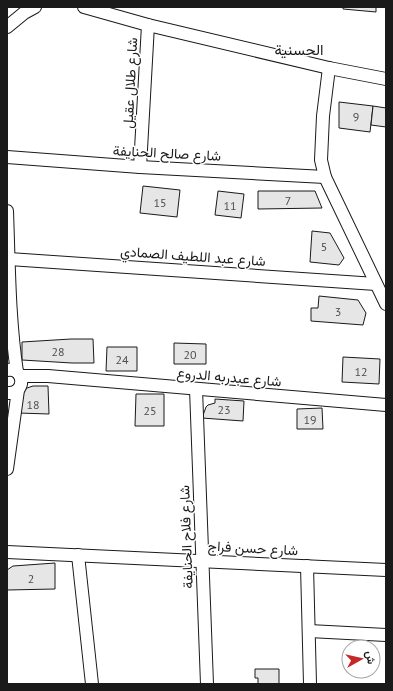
<svg xmlns="http://www.w3.org/2000/svg" width="393" height="691" viewBox="0 0 393 691" font-family="'PT Sans',Vazirmatn,sans-serif">
<style>
.building{fill:#e6e6e6;stroke:#1a1a1a}
.lines{fill:none;stroke-linecap:round;stroke-linejoin:round}
.minor-casing{stroke:#1a1a1a;stroke-width:14}
.minor{stroke:#fff;stroke-width:12}
.labels{text-anchor:middle;dominant-baseline:central;stroke-width:3;stroke-linejoin:round;paint-order:stroke}
.number-label{font-size:12px;fill:#4d4d4d}
.street-label{font-size:14px;fill:#1a1a1a;stroke:#fff}
.neighbourhood-label{font-size:15px;fill:#1a1a1a;stroke:#fff}
</style>
<rect width="100%" height="100%" fill="#fff"/>
<g class="building">
<path d="M343,7H376V12L343,9Z"/>
<path d="M339,102L373,106L370,132L339,128Z"/>
<path d="M373,106L386,108V127L371,125Z"/>
<path d="M143,186L180,190L177,217L140,213Z"/>
<path d="M218,191L244,194L241,218L215,215Z"/>
<path d="M258,191H315L322,208L258,209Z"/>
<path d="M312,231L330,233L344,258L339,265L310,262Z"/>
<path d="M319,296L358,300L366,313L363,325L311,321V308H318Z"/>
<path d="M71,339H93L94,363H72L22,360V342Z"/>
<path d="M174,343L206,344V364H174Z"/>
<path d="M107,347H137V371H106Z"/>
<path d="M343,357L380,359L379,384L342,382Z"/>
<path d="M33,386H48L49,414L18,413L23,391L27,388Z"/>
<path d="M136,394H164V426H135Z"/>
<path d="M215,399L244,401L243,421L202,418L206,407L208,405L215,403Z"/>
<path d="M322,408L323,429H297V409Z"/>
<path d="M55,563V589L7,590V570L13,566Z"/>
<path d="M255,669H279V684H258V678H255Z"/>
</g>
<g class="lines">
<g class="minor-casing">
<g id="minor">
<path d="M84,7L148,25L329,68L386,79"/>
<path d="M7,27L24,13L35,7"/>
<path d="M329,68L323,116L321,160L325,177L386,304"/>
<path d="M7,157L140,167L325,177"/>
<path d="M140,167L148,25"/>
<path d="M7,211C9,265 9,319 17,372"/>
<path d="M9,259L376,284"/>
<path d="M7,370C26,367 26,395 7,393"/>
<path d="M20,376H48L386,405"/>
<path d="M196,389L207,684"/>
<path d="M7,469L18,390"/>
<path d="M7,552L386,570"/>
<path d="M78,555L92,684"/>
<path d="M307,566L310,684"/>
<path d="M309,631L386,635"/>
</g>
</g>
<use href="#minor" class="minor"/>
</g>
<g class="labels">
<g class="number-label">
<text x="356" y="116">9</text>
<text x="288" y="200">7</text>
<text x="160" y="202">15</text>
<text x="230" y="205">11</text>
<text x="324" y="246">5</text>
<text x="338" y="311">3</text>
<text x="58" y="351">28</text>
<text x="190" y="354">20</text>
<text x="122" y="359">24</text>
<text x="361" y="371">12</text>
<text x="33" y="404">18</text>
<text x="224" y="409">23</text>
<text x="150" y="410">25</text>
<text x="310" y="419">19</text>
<text x="31" y="578">2</text>
</g>
<g class="street-label">
<text transform="translate(130 83) rotate(-87)">شارع طلال عقيل</text>
<text transform="translate(167 153) rotate(3)">شارع صالح الحنايفة</text>
<text transform="translate(193 256) rotate(4)">شارع عبد اللطيف الصمادي</text>
<text transform="translate(229 377) rotate(5)">شارع عبدربه الدروع</text>
<text transform="translate(186 537) rotate(-92)">شارع فلاح الحنايفة</text>
<text transform="translate(253 548) rotate(3)">شارع حسن فراج</text>
</g>
<g class="neighbourhood-label">
<text x="299" y="49">الحسنية</text>
</g>
</g>
<rect width="393" height="691" fill="none" stroke="#1a1a1a" stroke-width="16"/>
<g transform="translate(361 659) rotate(82)"><circle r="19" fill="#ffffff" stroke="#a3a3a3"/>
<path d="M0-3L7 15L0 10L-7 15Z" fill="#c62828"/>
<text y="-6" font-size="11" font-weight="bold" text-anchor="middle" fill="#1a1a1a">ش</text>
</g>
</svg>
